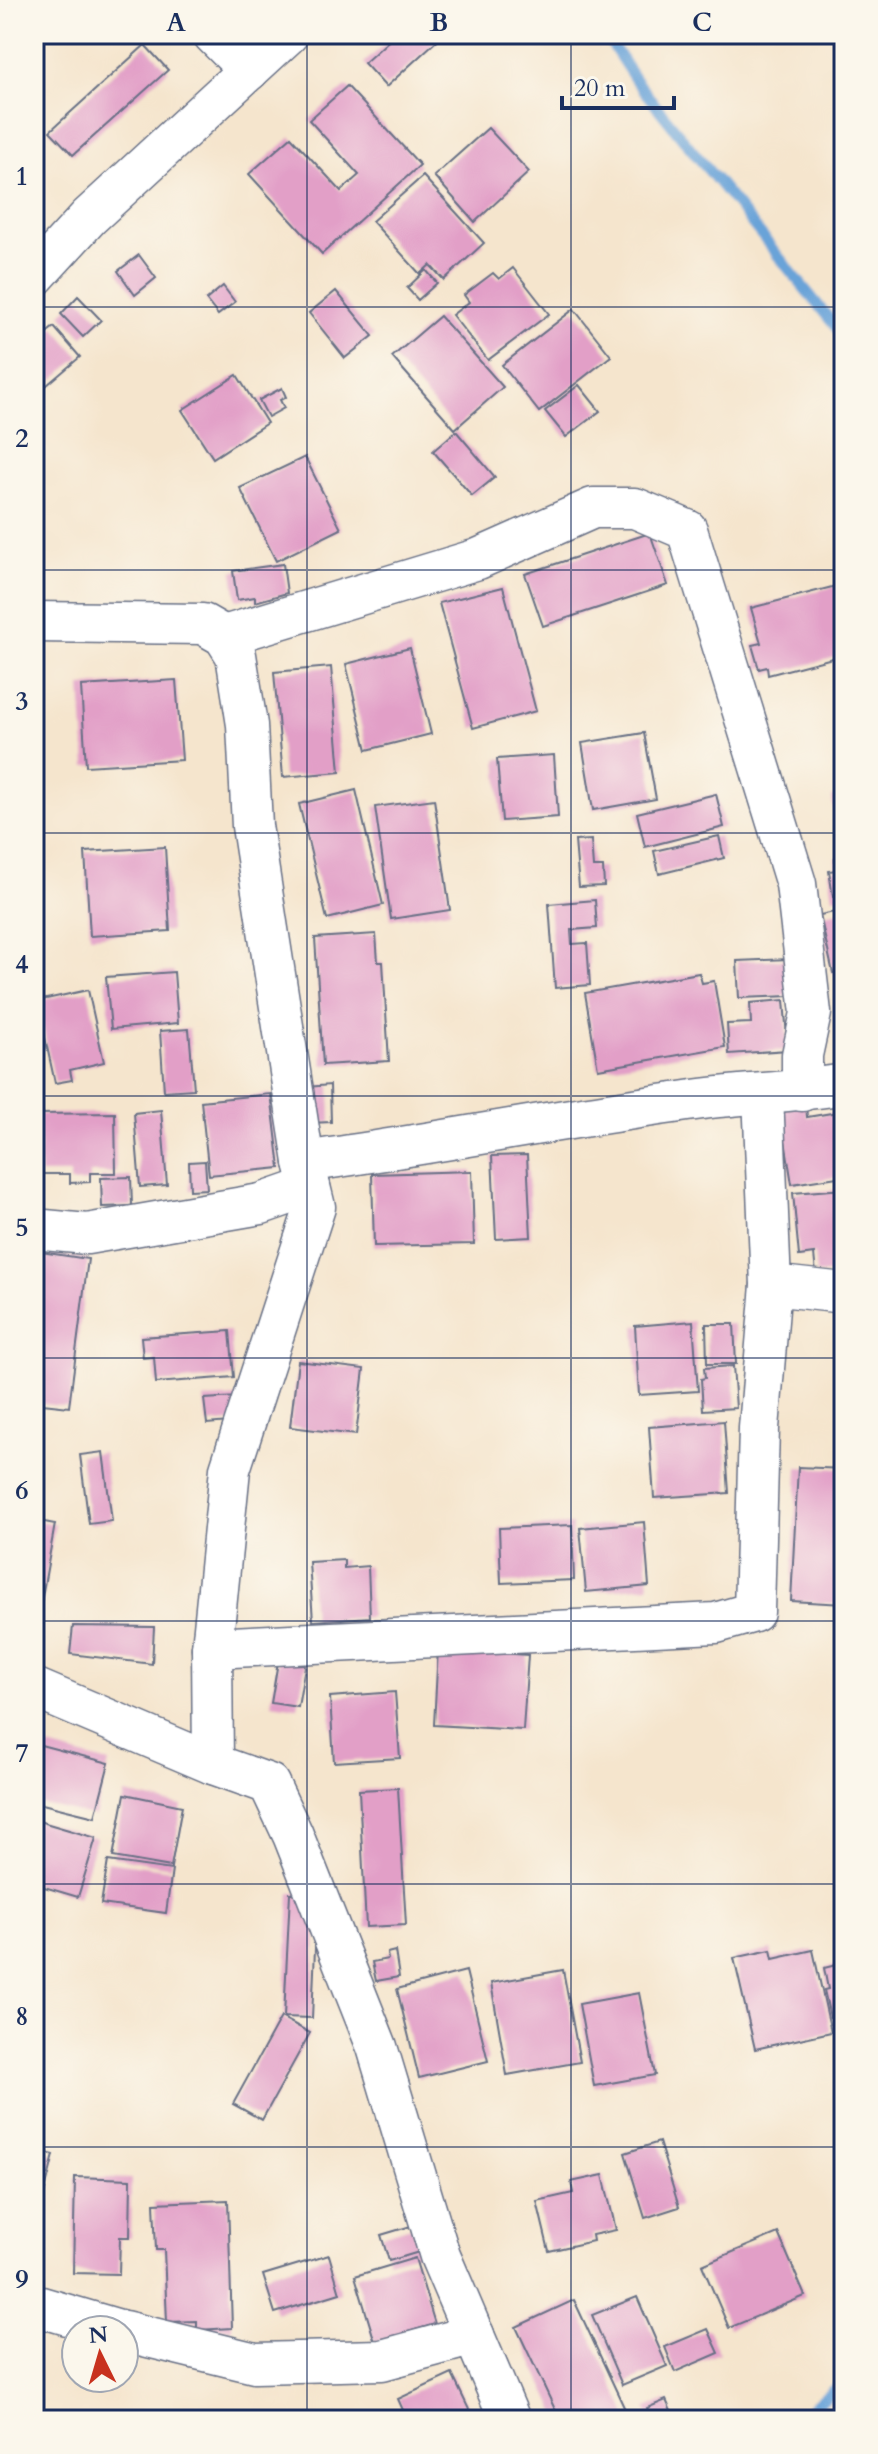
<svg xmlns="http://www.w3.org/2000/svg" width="878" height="2454" viewBox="0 0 878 2454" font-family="Cardo,serif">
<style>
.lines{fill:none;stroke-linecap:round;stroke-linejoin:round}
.stream{stroke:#69a3d8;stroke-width:11}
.building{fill:#e29fc7}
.minor-casing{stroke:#676f85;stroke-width:43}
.minor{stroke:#fff;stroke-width:40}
.grid{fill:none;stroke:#1b2f5e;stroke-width:2;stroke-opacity:0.55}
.neatline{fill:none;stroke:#1b2f5e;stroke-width:3}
.grid-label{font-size:26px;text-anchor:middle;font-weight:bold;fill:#1b2f5e}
</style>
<rect width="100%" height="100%" fill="#fbf7ec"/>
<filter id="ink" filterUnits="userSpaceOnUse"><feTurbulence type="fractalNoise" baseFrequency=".0125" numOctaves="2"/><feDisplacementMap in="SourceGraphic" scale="16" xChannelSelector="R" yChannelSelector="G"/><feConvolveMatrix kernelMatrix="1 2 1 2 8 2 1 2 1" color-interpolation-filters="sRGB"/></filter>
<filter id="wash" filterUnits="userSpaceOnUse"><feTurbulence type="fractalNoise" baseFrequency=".006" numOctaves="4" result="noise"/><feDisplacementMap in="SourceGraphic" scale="32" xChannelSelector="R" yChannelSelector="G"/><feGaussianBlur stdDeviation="1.8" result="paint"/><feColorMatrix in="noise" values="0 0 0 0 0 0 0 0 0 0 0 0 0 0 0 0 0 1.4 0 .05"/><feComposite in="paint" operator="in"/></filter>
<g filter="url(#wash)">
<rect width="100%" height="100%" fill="#f5e5cd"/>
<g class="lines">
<g class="stream">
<path d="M605,34L636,81L844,337"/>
<path d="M798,2420L844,2381"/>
</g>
</g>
<g id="blocks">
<g class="building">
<path d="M396,34H444L386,87L364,63Z"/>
<path d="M145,45L168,70L73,155L50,131Z"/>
<path d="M347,86L420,165L322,254L249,174L291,137L341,191L359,175L309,120Z"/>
<path d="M488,128L529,172L475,222L434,176Z"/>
<path d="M423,176L484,243L444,280L430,265L420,274L372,221Z"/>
<path d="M139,255L156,278L135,295L118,271Z"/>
<path d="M513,268L549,314L488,360L452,315L469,302L464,295L493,273L499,279Z"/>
<path d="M426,270L437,283L418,300L407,288Z"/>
<path d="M223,286L235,302L218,315L206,300Z"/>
<path d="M336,291L373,336L345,358L309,313Z"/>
<path d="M78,296L101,320L83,337L61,314Z"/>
<path d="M574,309L611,356L539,412L502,365Z"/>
<path d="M440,316L503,387L455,429L392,357Z"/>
<path d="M54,327L80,357L34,396V365L40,359L34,352V343Z"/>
<path d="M237,375L267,423L213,458L182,410Z"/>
<path d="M579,385L600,411L566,437L545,411Z"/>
<path d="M282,388L286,397L280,400L284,408L268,417L259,400Z"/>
<path d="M456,431L495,477L472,496L433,451Z"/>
<path d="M305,457L341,529L276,561L240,488Z"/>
<path d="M650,533L668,585L543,626L525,574Z"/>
<path d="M283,564L287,593L255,602V597L237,600L233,571Z"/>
<path d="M836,586L844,618V655L768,675L767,667L759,669L752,645L761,643L751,608Z"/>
<path d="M503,587L536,711L473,728L439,603Z"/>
<path d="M410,648L431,734L367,750L346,664Z"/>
<path d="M331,667L340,772L283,777L274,672Z"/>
<path d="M176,680L182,760L86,766L81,686Z"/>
<path d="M644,733L656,799L593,810L582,743Z"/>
<path d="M554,755L558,817L502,821L497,759Z"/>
<path d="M356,790L383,905L327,919L299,804Z"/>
<path d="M716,794L724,827L645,847L637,813Z"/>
<path d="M844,795V823L835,824L832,797Z"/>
<path d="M434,799L450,910L391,919L375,807Z"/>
<path d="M719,836L724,858L659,874L654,851Z"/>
<path d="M591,840L593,867H603L604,886L579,887L575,841Z"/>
<path d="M165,847L170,931L90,936L85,852Z"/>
<path d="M844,856V896L833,897L829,871L836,870L835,858Z"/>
<path d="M595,900L597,928L571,930L572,944L587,943L590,985L555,988L549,904Z"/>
<path d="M844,910V971L833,973L820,915Z"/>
<path d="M376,934L378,962H383L389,1061L323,1065L315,938Z"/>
<path d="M789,959L790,996L739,998L737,961Z"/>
<path d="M174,972L178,1023L111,1029L106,977Z"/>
<path d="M699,973L702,983L714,981L725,1047L598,1069L585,993Z"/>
<path d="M88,990L104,1062L70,1070L72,1080L55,1083L37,1001Z"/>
<path d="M784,1000L788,1050L729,1054L727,1024L751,1023L750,1003Z"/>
<path d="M189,1029L194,1089L164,1091L160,1031Z"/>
<path d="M330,1085L331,1122L310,1123L307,1087Z"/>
<path d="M271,1094L280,1168L209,1175L201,1101Z"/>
<path d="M806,1105L807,1117L844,1111V1176L792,1184L780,1109Z"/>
<path d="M161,1110L167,1185L140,1187L134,1113Z"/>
<path d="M115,1113L116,1173H90V1182L70,1183V1174H40L39,1114Z"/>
<path d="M527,1155L531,1237L496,1239L492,1156Z"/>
<path d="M205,1161L207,1189L190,1190L189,1162Z"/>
<path d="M472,1171L474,1244L374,1246L372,1174Z"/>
<path d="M131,1177L132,1206L102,1207L101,1178Z"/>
<path d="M844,1189V1272L816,1274L814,1254L799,1256L793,1193Z"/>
<path d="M34,1251L88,1259L69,1407L34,1403Z"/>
<path d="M693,1321L698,1391L639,1395L635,1326Z"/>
<path d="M706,1324H734L736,1364H707Z"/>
<path d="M230,1331L234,1377L156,1383L154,1357L143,1358L141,1337Z"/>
<path d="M298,1361L364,1369L356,1435L290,1427Z"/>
<path d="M733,1366L736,1408L703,1410L701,1379L705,1378L704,1368Z"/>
<path d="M238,1397L240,1421L207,1424L204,1399Z"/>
<path d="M724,1421L729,1493L654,1498L649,1427Z"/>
<path d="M103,1452L112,1521L89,1524L80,1455Z"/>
<path d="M798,1467L844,1469V1604L791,1601Z"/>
<path d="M34,1520L55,1524L36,1631H34Z"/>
<path d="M644,1522L649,1586L586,1592L580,1528Z"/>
<path d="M572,1525L574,1580L501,1583L499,1528Z"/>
<path d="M344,1560V1568L368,1566L370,1617L313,1621L309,1562Z"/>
<path d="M73,1626L154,1627L152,1664L70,1654Z"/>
<path d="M438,1649L528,1655L523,1730L434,1725Z"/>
<path d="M280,1650L307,1655L298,1707L271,1703Z"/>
<path d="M395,1692L400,1758L334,1762L330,1697Z"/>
<path d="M37,1744L109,1763L95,1817L34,1802Z"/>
<path d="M398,1788L406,1925L366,1927L359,1790Z"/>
<path d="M125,1794L182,1806L171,1867L113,1857Z"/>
<path d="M35,1820L96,1838L78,1897L34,1884Z"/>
<path d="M108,1861L172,1870L166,1913L101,1904Z"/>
<path d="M290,1893H304L317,1902L312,2018L284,2017Z"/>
<path d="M771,1950L773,1959L813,1950L831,2032L755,2049L734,1958Z"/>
<path d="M395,1951L399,1977L376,1981L372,1962L388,1959L387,1953Z"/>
<path d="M844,1963V2034L839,2035L835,2016L830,2017L824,1990L828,1989L824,1968Z"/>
<path d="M563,1970L580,2062L507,2075L491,1983Z"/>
<path d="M466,1971L488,2061L419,2078L397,1989Z"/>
<path d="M639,1993L655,2075L594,2086L579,2004Z"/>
<path d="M281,2017L310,2033L262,2120L233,2104Z"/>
<path d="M659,2142L679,2207L645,2218L625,2153Z"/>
<path d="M34,2150L54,2155L35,2230H34Z"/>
<path d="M603,2175L616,2230L592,2235L593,2241L549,2251L537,2201L573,2193L571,2182Z"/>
<path d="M75,2177L131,2179L130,2237H120L119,2274L73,2273Z"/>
<path d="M228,2200L232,2328L197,2330V2321L167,2322L164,2250H156L154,2203Z"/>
<path d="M411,2226L419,2252L389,2261L381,2235Z"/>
<path d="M778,2233L805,2296L729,2328L702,2265Z"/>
<path d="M329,2255L340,2293L275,2313L263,2275Z"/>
<path d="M415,2258L435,2324L375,2342L355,2276Z"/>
<path d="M637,2297L667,2366L622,2385L592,2315Z"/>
<path d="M574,2300L630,2420H560L516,2327Z"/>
<path d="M708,2329L719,2353L675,2372L665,2347Z"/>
<path d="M452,2374L474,2420H400L397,2413L403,2410L398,2399Z"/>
<path d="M666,2400L675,2420H652L647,2408Z"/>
</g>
</g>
</g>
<g filter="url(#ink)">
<use href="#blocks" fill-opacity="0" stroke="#676f85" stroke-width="2"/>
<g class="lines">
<g class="minor-casing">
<g id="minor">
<path d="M213,34L249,70"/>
<path d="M34,277L89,217L288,34"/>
<path d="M34,622L203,624L224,636L236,655L247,725L252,826L304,1162L315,1207L230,1469L212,1648L213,1764"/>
<path d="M224,636L478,559L593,508H635L687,530L796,884L811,1013L802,1055V1091"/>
<path d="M304,1162C432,1144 559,1119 687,1101C739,1093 792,1093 844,1084"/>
<path d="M34,1229L87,1234L261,1204L310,1187"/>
<path d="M771,1285L844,1293"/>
<path d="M212,1648L716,1623L754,1612L759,1428L771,1285L763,1095"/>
<path d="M34,1688L213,1764L269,1784L293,1835L377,2047L440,2256L510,2420"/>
<path d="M34,2305L119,2330"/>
<path d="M124,2331L255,2363L382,2360L474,2335"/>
</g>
</g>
<use href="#minor" class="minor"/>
</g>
</g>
<path class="grid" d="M307,34V2420M571,34V2420M34,307H844M34,570H844M34,833H844M34,1096H844M34,1358H844M34,1621H844M34,1884H844M34,2147H844"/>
<rect width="878" height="2454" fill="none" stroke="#fbf7ec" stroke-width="88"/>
<g transform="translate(100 2354) rotate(355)"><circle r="38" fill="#fbf7ec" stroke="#a1a7b3" stroke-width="2"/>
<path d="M0-6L14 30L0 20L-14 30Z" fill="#c8321e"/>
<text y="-12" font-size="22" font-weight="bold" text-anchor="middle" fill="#1b2f5e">N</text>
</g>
<path d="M562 96v12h112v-12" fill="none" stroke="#1b2f5e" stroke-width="4"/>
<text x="574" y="96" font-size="24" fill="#1b2f5e" stroke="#fbf7ec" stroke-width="6" paint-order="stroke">20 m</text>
<rect x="44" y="44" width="790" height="2366" class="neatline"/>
<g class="grid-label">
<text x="176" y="31">A</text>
<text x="439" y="31">B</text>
<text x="702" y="31">C</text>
<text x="22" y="185">1</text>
<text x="22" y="447">2</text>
<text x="22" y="710">3</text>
<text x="22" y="973">4</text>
<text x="22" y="1236">5</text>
<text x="22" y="1499">6</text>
<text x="22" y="1762">7</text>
<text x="22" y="2025">8</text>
<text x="22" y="2288">9</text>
</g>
</svg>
